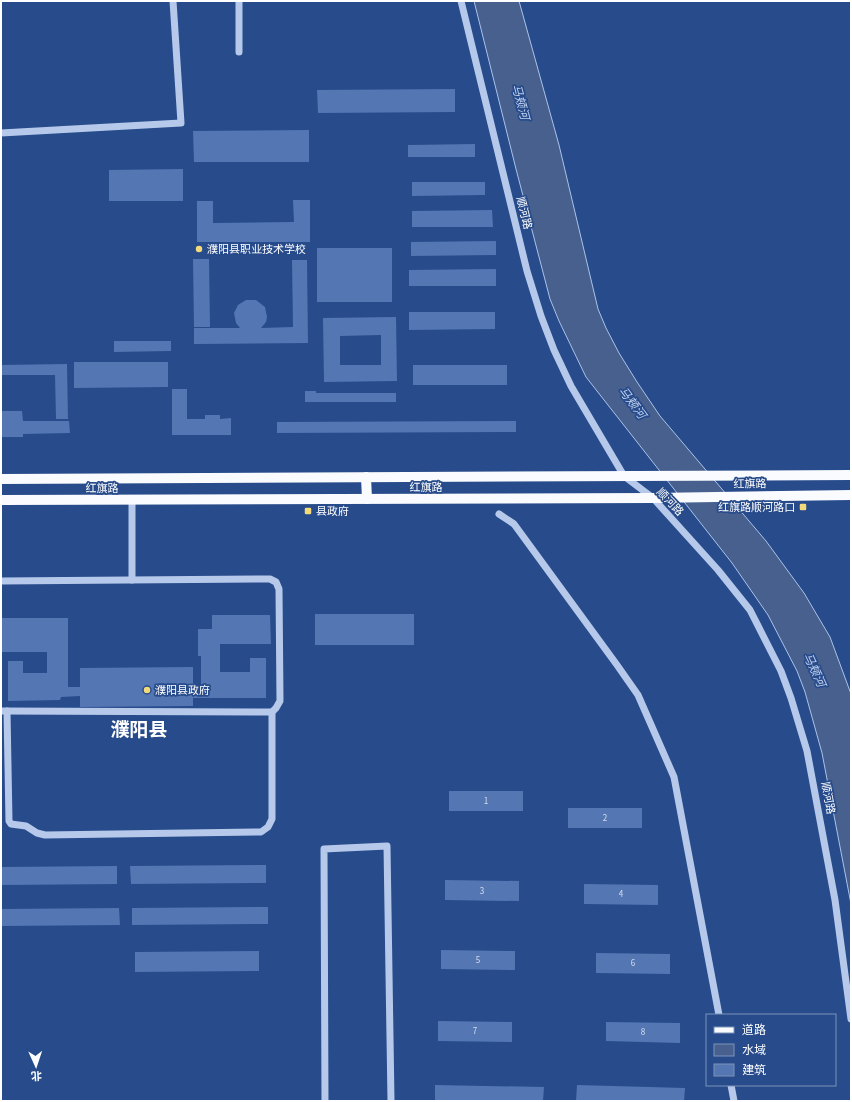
<svg xmlns="http://www.w3.org/2000/svg" width="852" height="1102" viewBox="0 0 852 1102" font-family="'Source Sans 3','Noto Sans SC',sans-serif">
<style>
.water{fill:#47608e;stroke:#aac3ea}
.building{fill:#5476b3;fill-rule:evenodd}
.lines{fill:none;stroke-linecap:round;stroke-linejoin:round}
.minor{stroke:#b6c9ea;stroke-width:7}
.major{stroke:#f9fbfe;stroke-width:10}
.poi-dot{fill:#f2da7b;stroke:#274b8b;stroke-width:1.5}
.labels{text-anchor:middle;dominant-baseline:central;stroke-width:3.5;stroke-linejoin:round;paint-order:stroke}
.number-label{font-size:9px;fill:#d4ddec}
.street-label{font-size:11px;fill:#fff;stroke:#274b8b}
.poi-label{font-size:11px;fill:#fff;stroke:#274b8b;text-anchor:start}
.water-label{font-size:12px;font-style:italic;fill:#c2d3f1;stroke:#274b8b}
.town-label{font-size:19px;font-weight:bold;fill:#fff;stroke:#274b8b}
</style>
<rect width="100%" height="100%" fill="#274b8b"/>
<path class="water" d="M474,1H519L559,145L598,309L606,328L619,353L637,382L660,416L766,541L804,593L830,637L851,694V904L822,753L805,692L797,671L768,615L732,563L586,377L559,321L550,299L516,169Z"/>
<g class="building">
<path d="M455,89V112L318,113L317,90Z"/>
<path d="M309,130V162H194L193,131Z"/>
<path d="M475,144V157H408V145Z"/>
<path d="M183,169V201H109V170Z"/>
<path d="M412,182H485V195L412,196Z"/>
<path d="M293,200H310V242H197V201H213V223L294,222Z"/>
<path d="M492,210L493,227H412V211Z"/>
<path d="M496,241V255L411,256V242Z"/>
<rect x="317" y="248" width="75" height="54"/>
<path d="M193,259H209L210,327H194Z"/>
<path d="M292,260H307L308,343L194,344V328H240L236,323L234,313L238,305L246,300H256L265,307L267,317L266,322L261,328L293,327Z"/>
<path d="M496,269V286H409V270Z"/>
<path d="M409,312H495V329L409,330Z"/>
<path d="M396,317L397,381L324,382L323,318ZM381,335V365H340V336Z"/>
<path d="M114,341H171V351L114,352Z"/>
<path d="M74,362H168V387L74,388Z"/>
<path d="M67,364L68,419H56L55,375H1V365Z"/>
<rect x="413" y="365" width="94" height="20"/>
<path d="M172,389H187V419H205V415H220V419L231,418V435H172Z"/>
<path d="M305,391H316V393H396V402H305Z"/>
<path d="M1,411H22L23,421H69L70,433L23,434V437H1Z"/>
<path d="M516,421V432L277,433V422Z"/>
<rect x="315" y="614" width="99" height="31"/>
<path d="M212,615H270L271,644H220V672H250V658H266V698H193V706L80,707V696L61,697L60,700L8,701V661H23V673H47V652H1V618H68V687H80V668L193,667V686H201V656H198V629H212Z"/>
<rect x="449" y="791" width="74" height="20"/>
<rect x="568" y="808" width="74" height="20"/>
<path d="M266,865V883L131,884L130,866Z"/>
<path d="M117,866V884L1,885V867Z"/>
<path d="M445,880L519,881V901L445,900Z"/>
<path d="M584,884L658,885V905L584,904Z"/>
<path d="M268,907V924L132,925V908Z"/>
<path d="M119,908L120,925L1,926V909Z"/>
<path d="M441,950L515,951V970L441,969Z"/>
<path d="M259,951V971L135,972V952Z"/>
<path d="M596,953L670,954V974L596,973Z"/>
<path d="M438,1021L512,1022V1042L438,1041Z"/>
<path d="M606,1022L680,1023V1043L606,1041Z"/>
<path d="M435,1085L544,1087L543,1101H435Z"/>
<path d="M577,1085L685,1088L684,1101H576Z"/>
</g>
<g class="lines">
<g class="minor">
<path d="M461,1L527,271L541,316L554,350L571,386L624,476L653,498L718,570L750,610L781,671L791,698L807,751L835,900L851,1019"/>
<path d="M239,52V1"/>
<path d="M1,133L181,123L173,1"/>
<path d="M132,499V580"/>
<path d="M499,514L514,524L617,665L638,695L674,777L719,1015"/>
<path d="M1,581L270,579L276,582L279,589L280,701L276,708L272,712L1,711"/>
<path d="M7,711L9,821L11,824L26,826L37,833L45,835L261,832L268,827L272,819V712"/>
<path d="M731,1085L734,1101"/>
<path d="M325,1101L324,849L387,846L391,1101"/>
</g>
<g class="major">
<path d="M366,477L367,499"/>
<path d="M1,479L851,475"/>
<path d="M1,500L653,498L851,495"/>
</g>
</g>
<g class="poi-dot">
<circle cx="199" cy="249" r="4"/>
<rect x="799" y="503" width="8" height="8" rx="2"/>
<rect x="304" y="507" width="8" height="8" rx="2"/>
<circle cx="147" cy="690" r="4"/>
</g>
<g class="labels">
<g class="number-label">
<text x="486" y="801">1</text>
<text x="605" y="818">2</text>
<text x="482" y="891">3</text>
<text x="621" y="894">4</text>
<text x="478" y="960">5</text>
<text x="633" y="963">6</text>
<text x="475" y="1031">7</text>
<text x="643" y="1032">8</text>
</g>
<g class="street-label">
<text transform="translate(524 213) rotate(76)">顺河路</text>
<text transform="translate(750 484) rotate(-1)">红旗路</text>
<text x="426" y="487">红旗路</text>
<text x="102" y="488">红旗路</text>
<text transform="translate(670 502) rotate(46)">顺河路</text>
<text transform="translate(828 798) rotate(79)">顺河路</text>
</g>
<g class="poi-label">
<text x="207" y="249">濮阳县职业技术学校</text>
<text x="795" y="507" text-anchor="end">红旗路顺河路口</text>
<text x="316" y="511">县政府</text>
<text x="155" y="690">濮阳县政府</text>
</g>
<g class="water-label">
<text transform="translate(520 102) rotate(75)">马颊河</text>
<text transform="translate(632 403) rotate(53)">马颊河</text>
<text transform="translate(814 670) rotate(65)">马颊河</text>
</g>
<g class="town-label">
<text x="139" y="730">濮阳县</text>
</g>
</g>
<rect width="852" height="1102" fill="none" stroke="#ffffff" stroke-width="4"/>
<rect x="706" y="1014" width="130" height="72" fill="#274b8b" stroke="#7d93b9"/>
<rect x="714" y="1027" width="20" height="6" fill="#f9fbfe" stroke="#7d93b9"/>
<text x="742" y="1034" font-size="12" fill="#ffffff">道路</text>
<rect x="714" y="1044" width="20" height="12" fill="#47608e" stroke="#7d93b9"/>
<text x="742" y="1054" font-size="12" fill="#ffffff">水域</text>
<rect x="714" y="1064" width="20" height="12" fill="#5476b3" stroke="#7d93b9"/>
<text x="742" y="1074" font-size="12" fill="#ffffff">建筑</text>
<g transform="translate(36 1066) rotate(177)" stroke="#274b8b" stroke-width="3" paint-order="stroke">
<path d="M0-3L7 15L0 10L-7 15Z" fill="#ffffff"/>
<text y="-6" font-size="11" font-weight="bold" text-anchor="middle" fill="#ffffff">北</text>
</g>
</svg>
